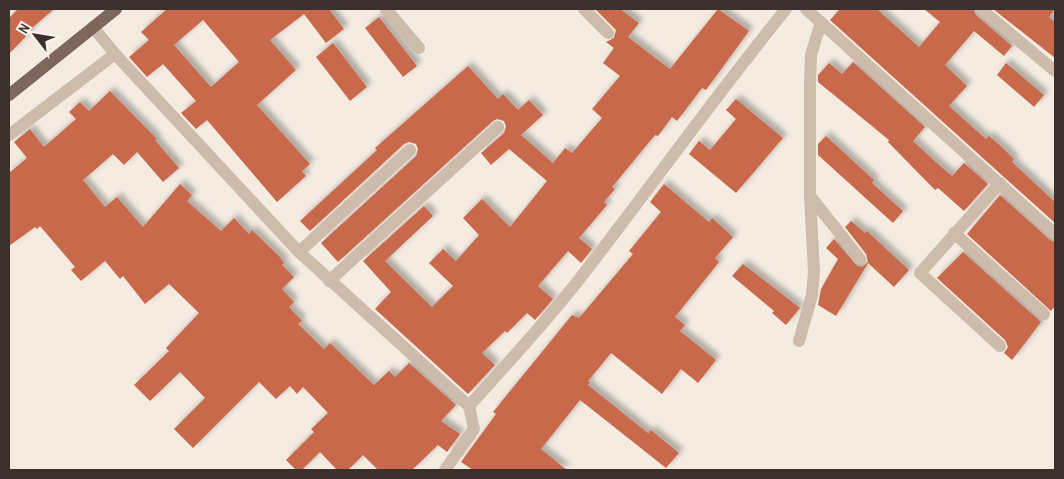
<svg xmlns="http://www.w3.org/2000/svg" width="1064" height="479" viewBox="0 0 1064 479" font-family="'Archivo Narrow',sans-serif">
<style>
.building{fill:#c8694b;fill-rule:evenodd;filter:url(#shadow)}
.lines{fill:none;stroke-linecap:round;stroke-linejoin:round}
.minor{stroke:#cdbbac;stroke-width:12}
.major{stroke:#7d675c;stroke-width:12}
</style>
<defs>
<filter id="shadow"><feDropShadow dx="4.5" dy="-4.5" stdDeviation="2.5" flood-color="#0004"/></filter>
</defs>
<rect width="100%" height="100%" fill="#f4ebe1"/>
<g class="building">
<path d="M18,9H54L31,29L32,30L9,54V18Z"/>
<path d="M167,9H329L344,29L326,43L304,14L270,40L296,70L257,105L310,164L302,171L306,176L277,202L207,120L196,129L181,113L196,101L163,64L147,77L129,57L149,40L141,32ZM203,20L239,62L211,87L174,45Z"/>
<path d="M595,9H620L639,23L628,37L670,69L718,9L749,31L706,90L702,88L677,121L672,117L658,136L655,135L612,187L615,189L604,202L607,205L579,238L592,249L581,263L568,251L538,286L553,299L548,305L535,320L527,313L507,333L505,331L482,353L495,365L468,394L375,309L391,292L363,261L424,206L433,216L385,261L432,307L453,286L429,263L443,249L456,261L479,235L463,218L482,199L510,227L547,181L509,149L491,165L481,153L504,133L506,126L504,121L497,119L493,121L338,262L321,243L416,156L418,149L416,144L409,142L404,144L310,231L300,221L377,150L375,148L468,66L498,99L503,94L518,110L529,100L543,115L521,135L553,163L565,148L572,153L602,118L592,109L620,76L603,63L614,48L606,42L614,38L616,30Z"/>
<path d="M840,9H877L919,47L940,22L924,9H973L976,15L1012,46L1004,56L974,31L945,65L967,86L949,106L986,139L989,136L1003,148L1014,159L1012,162L1055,202V223L830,20Z"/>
<path d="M993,9H1055L1049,17L1055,22V58Z"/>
<path d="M379,17L417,66L403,77L365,28Z"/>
<path d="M333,43L367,87L350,101L316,57Z"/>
<path d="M853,62L925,127L913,141L938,164L952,176L964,163L988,184L964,211L938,188L935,190L888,142L889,140L818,82V75L829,63L842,74Z"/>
<path d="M1006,63L1044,95L1034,107L997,75Z"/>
<path d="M110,91L157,139L155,140L179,168L163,182L137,152L124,165L113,154L83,180L105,207L117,197L143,227L180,184L192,195L187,201L221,231L234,218L249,234L252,230L280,257L284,263L282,265L294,277L282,289L294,302L289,307L302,321L298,324L324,349L330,343L374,385L389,371L395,377L409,363L456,405L441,421L460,434L447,452L438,445L412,470H378L363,455L348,470H337L320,452L302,470H296L286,460L314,432L311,429L328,413L303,387L297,394L290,386L276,399L259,382L193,448L174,429L205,398L180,372L150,401L134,385L169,351L166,348L199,313L169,284L145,304L123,276L120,279L105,261L81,281L71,270L75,267L40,226L37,229L35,227L9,246V173L27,158L14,142L30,129L44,147L76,119L69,112L80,102L89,111Z"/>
<path d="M736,99L783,138L736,193L689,154L699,141L710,150L736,119L726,110Z"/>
<path d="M826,136L874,180L872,183L903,211L893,223L818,155V144Z"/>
<path d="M664,184L709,222L712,218L733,237L715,258L719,262L675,317L685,325L680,331L716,360L698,383L681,369L662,394L611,353L588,381L590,382L588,385L648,433L651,430L679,453L666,468L580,400L541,449L567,470H473L461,462L496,414L493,412L572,315L579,318L633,254L629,251L661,212L650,202Z"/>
<path d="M1000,195L1050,240L1055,242V306L1051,311L967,234Z"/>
<path d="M851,221L865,233L867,231L909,270L894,287L868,263L836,316L818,305L821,289L838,259L826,248L834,239L857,266L862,267L868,262L866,254L845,227Z"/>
<path d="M963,252L1041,322L1012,360L1004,353L1008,347L1005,340L937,278Z"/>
<path d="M743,264L800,308L786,325L772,313L774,311L732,276Z"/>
</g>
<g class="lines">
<g class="minor">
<path d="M386,9L419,48"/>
<path d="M584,9L608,33"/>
<path d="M806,9L1055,234"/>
<path d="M981,9L1055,71"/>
<path d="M93,27L115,54L299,252L469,406C507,364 546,322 581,277C650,188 715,96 786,9"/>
<path d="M9,135L115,54"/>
<path d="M810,196L860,259"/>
<path d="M954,233L1044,314"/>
<path d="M299,252L410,150"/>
<path d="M329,281L498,127"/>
<path d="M799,341L812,295L814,272L810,196V84L811,55L821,22"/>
<path d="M1000,346L920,273L1000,183"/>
<path d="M445,470L474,429L469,406"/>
</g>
<path class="major" d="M9,95L116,9"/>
</g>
<rect width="1064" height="479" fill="none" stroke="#3b302b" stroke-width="20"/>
<g transform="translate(35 35) rotate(301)" stroke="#fbf5ee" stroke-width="4" paint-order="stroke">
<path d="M0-4L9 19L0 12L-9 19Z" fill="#3b302b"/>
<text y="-8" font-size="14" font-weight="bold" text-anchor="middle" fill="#3b302b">N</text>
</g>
</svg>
